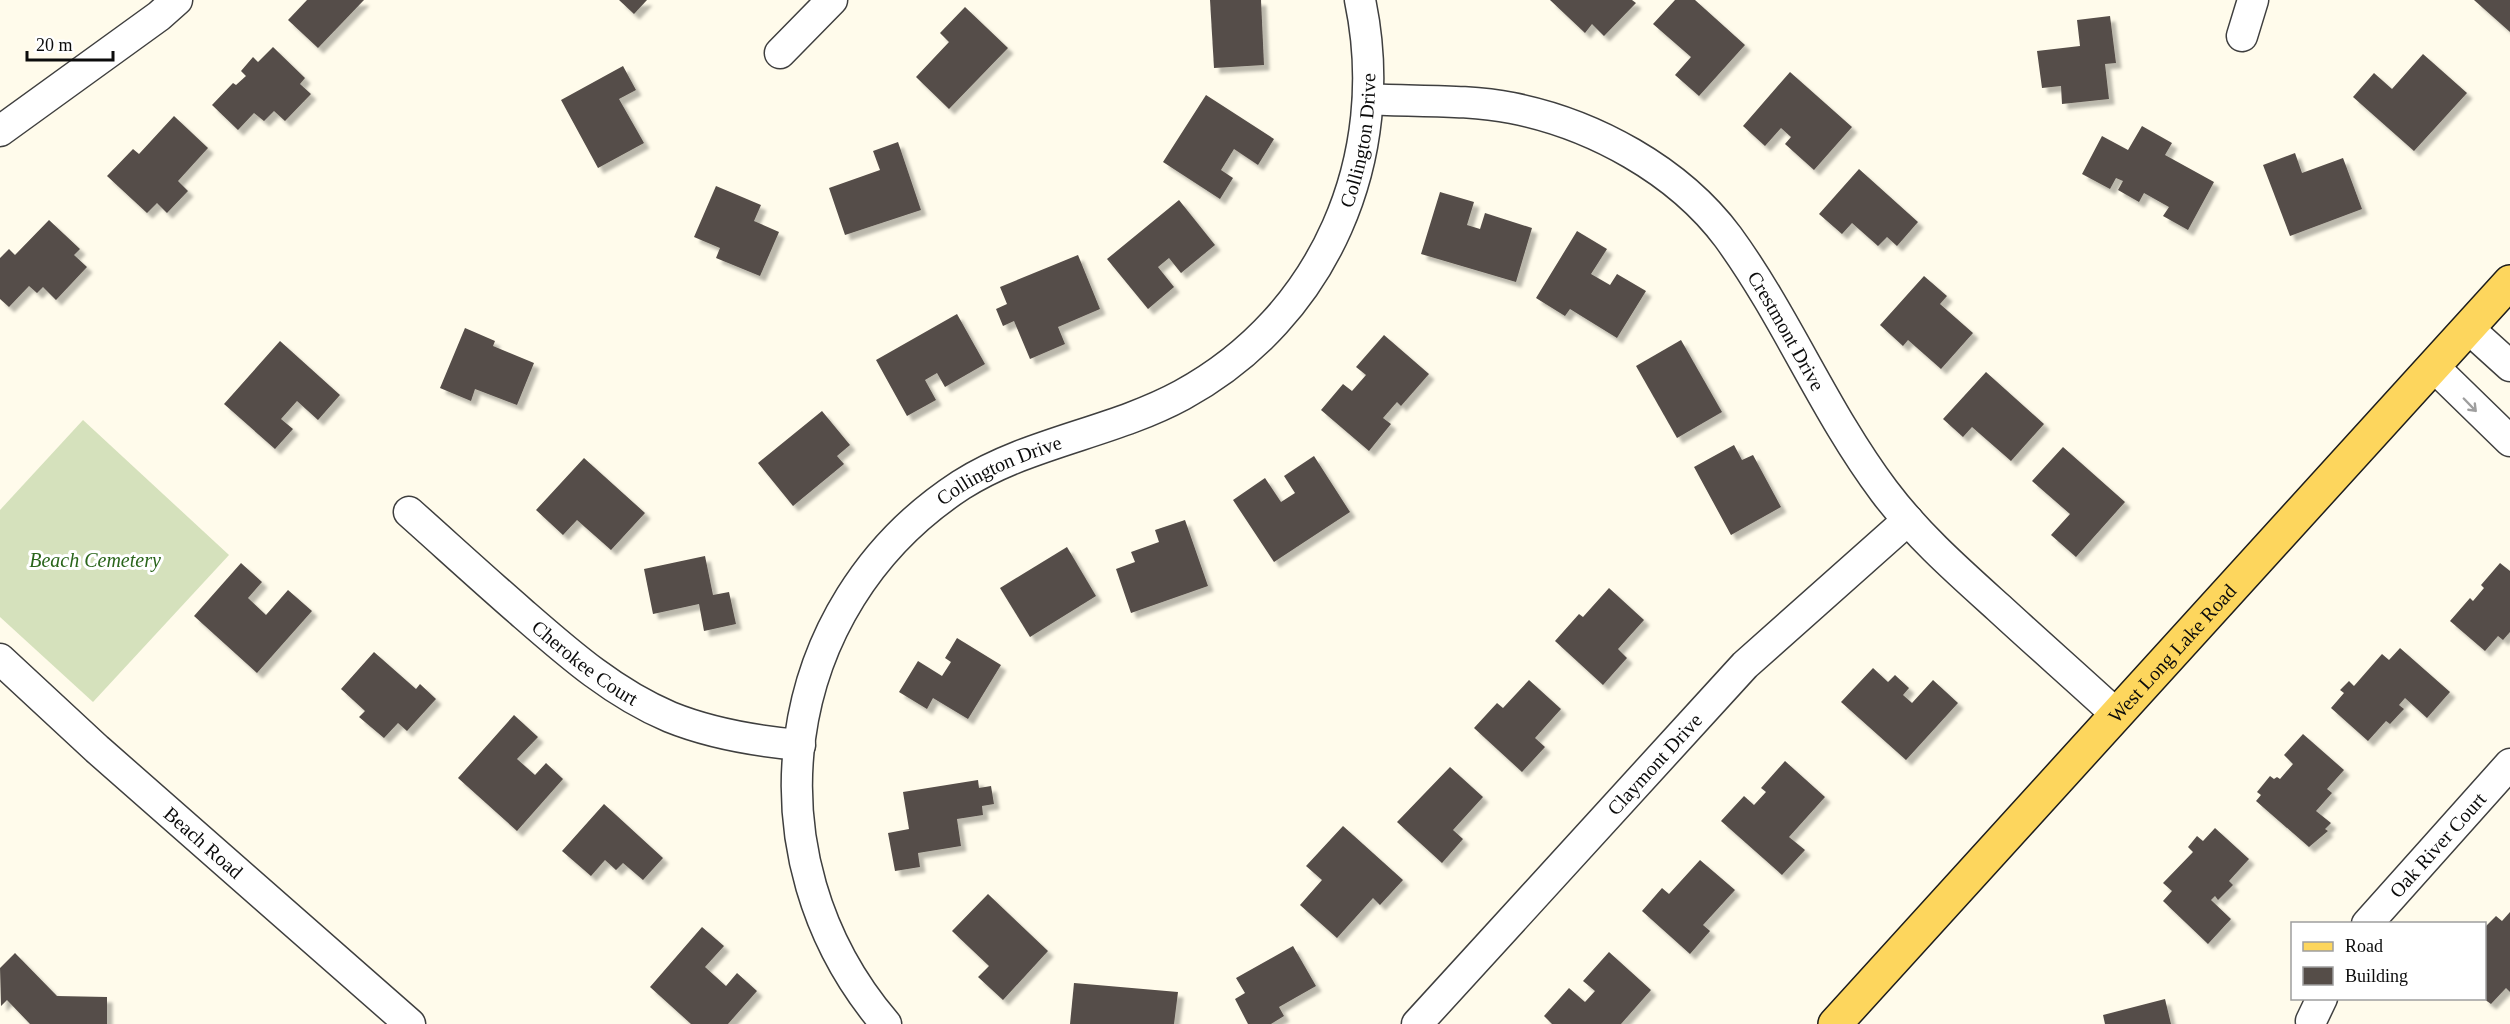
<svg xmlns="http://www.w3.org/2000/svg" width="2510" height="1024" viewBox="0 0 2510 1024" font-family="'Times New Roman',serif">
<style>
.cemetery{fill:#d5e1bc}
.building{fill:#554d48;filter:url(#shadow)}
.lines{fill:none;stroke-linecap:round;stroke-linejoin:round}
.minor-casing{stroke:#3f3f3f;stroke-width:33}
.major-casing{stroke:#1d1d1d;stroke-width:36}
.minor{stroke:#fff;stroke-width:30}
.major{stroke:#fdd65d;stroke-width:33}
.oneway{stroke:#9e9e9e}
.labels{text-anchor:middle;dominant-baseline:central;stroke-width:6;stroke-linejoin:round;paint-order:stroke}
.street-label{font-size:20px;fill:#0c0c0c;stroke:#fff}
.park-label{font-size:20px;font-style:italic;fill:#2a651b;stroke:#fff}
</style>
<defs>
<filter id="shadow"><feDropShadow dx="5.5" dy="5.5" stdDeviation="1.5" flood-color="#0004"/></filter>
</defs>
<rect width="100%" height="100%" fill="#fffbeb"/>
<path class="cemetery" d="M83,420L229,555L93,702L0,617V510Z"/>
<g class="building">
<path d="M307,0H364L318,48L288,20Z"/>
<path d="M619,0H647L634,14Z"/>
<path d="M1210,0H1261L1264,65L1214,68Z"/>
<path d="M1550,0H1632L1636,3L1604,36L1592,24L1585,33Z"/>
<path d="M1675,0H1695L1745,45L1699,96L1675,75L1691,57L1653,24Z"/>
<path d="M2474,0H2510V32Z"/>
<path d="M965,7L1008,48L949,109L916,77L949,42L940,33Z"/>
<path d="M2110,16L2116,63L2105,64L2109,99L2062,104L2061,86L2042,88L2037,51L2080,46L2077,20Z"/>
<path d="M273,47L305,78L300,84L311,94L285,121L274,111L264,121L254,113L238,130L212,105L233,83L236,85L246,76L241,71L253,57L258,62Z"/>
<path d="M2423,54L2467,93L2414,151L2353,97L2374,73L2392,89Z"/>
<path d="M623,66L636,90L619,99L644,143L598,168L561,100Z"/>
<path d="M1790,72L1852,127L1814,170L1785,144L1791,137L1781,128L1765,146L1743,126Z"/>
<path d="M1206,95L1274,139L1258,165L1234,149L1221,170L1233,178L1220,199L1163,162Z"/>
<path d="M174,116L208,148L178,181L188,191L167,213L157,203L147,213L107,176L133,149L139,154Z"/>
<path d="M2142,126L2172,143L2165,155L2214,182L2188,230L2163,216L2169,207L2144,193L2139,202L2118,190L2123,181L2116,178L2110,189L2082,174L2102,136L2128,150Z"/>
<path d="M898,142L921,210L845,235L829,188L880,170L873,151Z"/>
<path d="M2295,153L2302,173L2343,158L2362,209L2290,236L2263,165Z"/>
<path d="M1859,169L1918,222L1897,246L1887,237L1878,246L1852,223L1842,234L1819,214Z"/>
<path d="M716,186L761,205L754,221L779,232L760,276L716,258L720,248L694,237Z"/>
<path d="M1440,192L1474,202L1467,225L1480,229L1485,213L1532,228L1516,282L1421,254Z"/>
<path d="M1179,200L1215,245L1181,273L1169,258L1158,267L1174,287L1148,309L1107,259Z"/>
<path d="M49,220L80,249L74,255L87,267L56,300L43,287L37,293L29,286L9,307L0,299V258L9,249L15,255Z"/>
<path d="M1577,231L1607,249L1591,274L1610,285L1617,274L1646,291L1617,338L1570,309L1565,316L1536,298Z"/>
<path d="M1078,255L1100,309L1058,327L1065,344L1030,359L1014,321L1003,326L996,309L1007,304L1000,287Z"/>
<path d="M1924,276L1947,296L1940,304L1973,333L1941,369L1908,340L1903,346L1880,325Z"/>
<path d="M957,314L985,364L945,387L937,373L925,380L936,400L907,416L876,360Z"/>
<path d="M465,328L495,341L493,346L534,363L517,405L475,389L471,401L440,388Z"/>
<path d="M1384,335L1429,374L1401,406L1397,402L1383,418L1391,424L1369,451L1321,410L1343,384L1352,391L1366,375L1356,367Z"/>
<path d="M1681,340L1722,412L1677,438L1636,366Z"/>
<path d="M280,341L340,395L318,420L297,401L281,419L293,429L275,449L224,404Z"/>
<path d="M1986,372L2044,424L2011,461L1972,427L1963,437L1943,419Z"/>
<path d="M822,411L850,445L837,456L844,464L793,506L758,463Z"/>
<path d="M1734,445L1742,460L1753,455L1781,507L1731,535L1694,467Z"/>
<path d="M2063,447L2125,502L2076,557L2051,535L2070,514L2032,481Z"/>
<path d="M1314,456L1350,512L1274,562L1233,500L1265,478L1281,502L1295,493L1284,476Z"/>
<path d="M584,458L645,513L611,550L577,520L563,535L536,510Z"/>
<path d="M1185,520L1208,586L1131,613L1116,569L1135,562L1131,552L1159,542L1155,530Z"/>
<path d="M1067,547L1096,596L1030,637L1000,588Z"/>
<path d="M705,556L713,595L729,592L736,624L704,631L699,604L653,614L644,569Z"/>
<path d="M241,563L262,582L248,598L266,615L288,590L312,611L257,673L194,616Z"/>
<path d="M2500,563L2510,571V632L2503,640L2498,636L2485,651L2450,621L2470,598L2473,601L2484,588L2481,585Z"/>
<path d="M1609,588L1644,620L1618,649L1627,658L1603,685L1555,641L1579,614L1583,617Z"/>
<path d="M957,638L1001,665L968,719L933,698L927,709L899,692L918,661L942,676L951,662L945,658Z"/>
<path d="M2400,648L2450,692L2427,718L2405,698L2399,705L2404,709L2390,724L2386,721L2368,741L2331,708L2344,693L2340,690L2349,681L2354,686L2382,654L2389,660Z"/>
<path d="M374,652L416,689L420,684L436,699L407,731L398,723L384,738L359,717L365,711L341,689Z"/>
<path d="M1873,668L1888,682L1895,675L1909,688L1903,695L1912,703L1933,680L1958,703L1906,760L1841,702Z"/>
<path d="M1529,680L1561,709L1535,738L1545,747L1522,772L1474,728L1497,703L1503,708Z"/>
<path d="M514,715L538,737L517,759L535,775L546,763L563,779L517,831L458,778Z"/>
<path d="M2303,734L2344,770L2327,789L2332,793L2316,811L2331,823L2325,829L2328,831L2309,847L2256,801L2261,795L2257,792L2270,776L2274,779L2277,777L2280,779L2293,764L2284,755Z"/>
<path d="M1785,761L1825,797L1789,837L1805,850L1782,875L1721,821L1744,796L1754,805L1766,792L1761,788Z"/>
<path d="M1450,767L1483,797L1453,830L1463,839L1442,863L1397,822Z"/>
<path d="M978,780L979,788L991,786L994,804L982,806L983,815L957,819L961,846L918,853L920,867L895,871L888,833L909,829L903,792Z"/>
<path d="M604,804L663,858L643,880L623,863L616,870L605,860L591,876L562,851Z"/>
<path d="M1343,826L1403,880L1380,905L1373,898L1337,938L1300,905L1322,880L1306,866Z"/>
<path d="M2215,828L2249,859L2229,881L2233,885L2218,900L2215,896L2211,900L2231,919L2208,944L2163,901L2172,891L2163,883L2193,852L2188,847L2197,836L2203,841Z"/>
<path d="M1700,860L1735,890L1703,925L1710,931L1690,954L1642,911L1662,888L1669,894Z"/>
<path d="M988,894L1048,951L1003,1000L978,977L989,966L952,931Z"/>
<path d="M2510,912V992L2506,988L2491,1004L2484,999V928L2496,916L2502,921Z"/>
<path d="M702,927L724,946L705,967L726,986L737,973L757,991L728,1024H691L650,987Z"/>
<path d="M1293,946L1316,986L1279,1007L1284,1016L1271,1024H1248L1235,999L1245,993L1236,978Z"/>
<path d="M1609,952L1651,990L1621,1024H1552L1544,1016L1569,988L1585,1002L1595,991L1583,981Z"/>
<path d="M15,953L57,996L107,997V1024H30L7,1000L1,1006L0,968Z"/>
<path d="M1074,983L1178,992L1174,1024H1070Z"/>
<path d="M2165,999L2171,1024H2105L2103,1015Z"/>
</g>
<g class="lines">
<g class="minor-casing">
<g id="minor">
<path d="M2242,36L2253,0"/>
<path d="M780,53L832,0"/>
<path id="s1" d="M1368,99C1415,102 1465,99 1512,108C1593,124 1678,170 1728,237C1787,318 1824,411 1884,491C1917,535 1958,571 1999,608C2038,644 2078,679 2117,715"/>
<path d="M0,131L159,16L177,0"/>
<path d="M2468,328L2510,366"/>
<path d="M2433,366L2510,441"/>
<path id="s2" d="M409,512C446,545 483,579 521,612C568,653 613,693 670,717C712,734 755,741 800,745"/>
<path id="s3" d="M0,659L97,749L410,1024"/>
<path id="s4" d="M2367,924L2510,764"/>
<path d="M2311,1021L2322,998"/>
<path id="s5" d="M886,1024C743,857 775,606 961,485C1029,442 1112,433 1182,395C1325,317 1393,157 1360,0"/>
<path id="s6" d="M1417,1024L1745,665L1908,520"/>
</g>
</g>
<g class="major-casing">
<g id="major">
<path id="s7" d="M1835,1024L2510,282"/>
</g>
</g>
<use href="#minor" class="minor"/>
<use href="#major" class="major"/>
</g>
<defs><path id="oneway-shaft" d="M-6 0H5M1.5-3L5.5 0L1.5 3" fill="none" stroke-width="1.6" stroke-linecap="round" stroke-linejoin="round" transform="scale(1.5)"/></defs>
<use class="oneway" href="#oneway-shaft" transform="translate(2470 405) rotate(46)"/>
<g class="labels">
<g class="street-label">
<text stroke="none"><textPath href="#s5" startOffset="1179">Collington Drive</textPath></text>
<text stroke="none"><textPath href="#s1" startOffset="512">Crestmont Drive</textPath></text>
<text stroke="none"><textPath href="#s5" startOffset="658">Collington Drive</textPath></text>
<text stroke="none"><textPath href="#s7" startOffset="501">West Long Lake Road</textPath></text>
<text stroke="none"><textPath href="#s2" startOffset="232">Cherokee Court</textPath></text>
<text stroke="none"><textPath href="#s6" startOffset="352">Claymont Drive</textPath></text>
<text stroke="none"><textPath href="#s3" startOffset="274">Beach Road</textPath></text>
<text stroke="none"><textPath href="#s4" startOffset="106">Oak River Court</textPath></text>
</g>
<g class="park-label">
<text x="95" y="560">Beach Cemetery</text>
</g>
</g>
<rect x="2291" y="922" width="195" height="78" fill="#ffffff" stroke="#9e9e9e" stroke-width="1.5"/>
<rect x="2303" y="942" width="30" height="9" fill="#fdd65d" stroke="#9e9e9e" stroke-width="1.5"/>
<text x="2345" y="952" font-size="18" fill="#0c0c0c">Road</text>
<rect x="2303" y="967" width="30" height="18" fill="#554d48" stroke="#9e9e9e" stroke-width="1.5"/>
<text x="2345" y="982" font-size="18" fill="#0c0c0c">Building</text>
<path d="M27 51v9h86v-9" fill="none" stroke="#0c0c0c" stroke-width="3"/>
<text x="36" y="51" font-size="18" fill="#0c0c0c" stroke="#ffffff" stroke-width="4.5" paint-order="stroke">20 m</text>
</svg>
